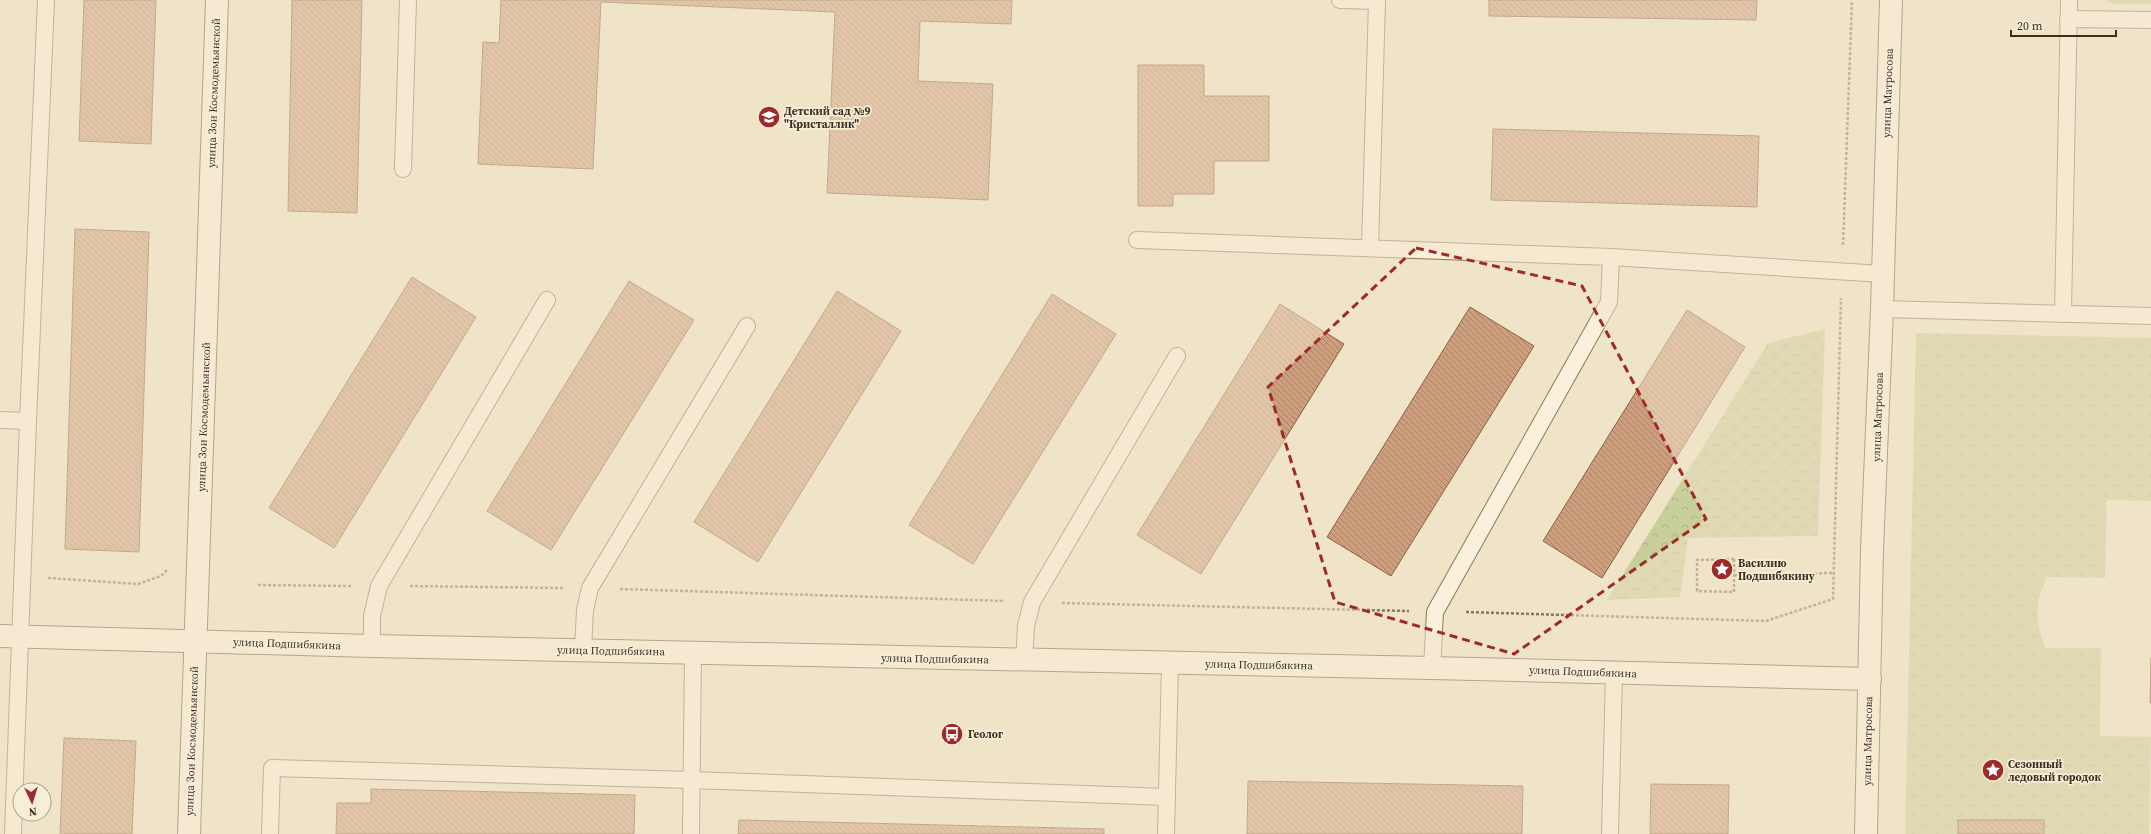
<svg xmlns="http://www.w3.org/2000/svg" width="2151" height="834" viewBox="0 0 2151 834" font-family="'Source Serif 4',serif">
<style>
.grass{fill:url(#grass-tufts)}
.forest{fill:url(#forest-crowns)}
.building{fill:url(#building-back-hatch);stroke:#8d5f41}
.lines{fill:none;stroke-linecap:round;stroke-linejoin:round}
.lane-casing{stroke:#8d765c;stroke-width:18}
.secondary-casing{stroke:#6f573f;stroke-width:24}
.path{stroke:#8d765c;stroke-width:2.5;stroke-dasharray:3 2;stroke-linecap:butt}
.lane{stroke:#faf1dc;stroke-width:16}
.secondary{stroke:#faf1dc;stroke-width:22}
.marked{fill:none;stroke:#9e2a2b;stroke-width:3;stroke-dasharray:8 5;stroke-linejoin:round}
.labels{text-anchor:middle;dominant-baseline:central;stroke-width:3.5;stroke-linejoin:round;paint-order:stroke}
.street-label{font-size:11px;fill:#3d2e20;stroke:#f7eed8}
.poi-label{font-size:11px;font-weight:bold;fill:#3d2e20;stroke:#f7eed8;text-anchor:start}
</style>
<defs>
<pattern id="grass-tufts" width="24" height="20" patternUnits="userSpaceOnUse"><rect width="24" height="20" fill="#c9cf9b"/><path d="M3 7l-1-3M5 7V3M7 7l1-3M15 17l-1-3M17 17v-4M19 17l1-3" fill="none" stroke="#aeb285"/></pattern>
<pattern id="forest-crowns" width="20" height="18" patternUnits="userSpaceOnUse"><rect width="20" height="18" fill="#c9cf9b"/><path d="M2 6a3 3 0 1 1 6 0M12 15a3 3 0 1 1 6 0" fill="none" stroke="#aeb285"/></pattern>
<pattern id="building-back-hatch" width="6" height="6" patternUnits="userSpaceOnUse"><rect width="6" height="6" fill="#cf9f7d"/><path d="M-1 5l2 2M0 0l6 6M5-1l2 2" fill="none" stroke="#a98266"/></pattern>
</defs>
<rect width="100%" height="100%" fill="#f0e4c8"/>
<g class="grass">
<path d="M2105,0H2151V4H2114Z"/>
<path d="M1916,333L2151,338V501L2107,500L2105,578L2047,577C2034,604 2035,620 2045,648H2101L2100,736L2151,737L2149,834H1905Z"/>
</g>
<path class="forest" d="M1825,329L1818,536L1688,538L1680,597L1607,600L1768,343Z"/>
<g class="building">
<path d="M84,0H156L151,144L79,141Z"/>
<path d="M292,0H362L357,213L288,211Z"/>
<path d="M501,0H1012L1011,24L920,21L918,81L993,84L988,200L827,193L835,12L601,2L593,169L478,164L483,42L499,43Z"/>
<path d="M1489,0H1757L1756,20L1489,16Z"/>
<path d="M1138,65H1204V96H1269V161H1214V194H1173V206H1138Z"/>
<path d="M1493,129L1759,136L1757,207L1491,200Z"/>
<path d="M75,229L149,232L139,552L65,549Z"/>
<path d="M412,277L476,317L334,548L269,508Z"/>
<path d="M629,281L694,320L551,550L487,511Z"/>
<path d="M837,291L901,331L758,562L694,522Z"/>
<path d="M1052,294L1116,334L973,564L909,525Z"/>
<path d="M1280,304L1344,344L1201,574L1137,535Z"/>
<path d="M1470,307L1534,346L1391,576L1327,537Z"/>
<path d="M1687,310L1745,347L1602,578L1543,541Z"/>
<path d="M2151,658V703H2150Z"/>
<path d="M64,738L136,741L132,834H60Z"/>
<path d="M1248,781L1523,786L1522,834H1247Z"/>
<path d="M1651,784L1729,785L1728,834H1650Z"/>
<path d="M371,789L635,795L634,834H336L337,803H371Z"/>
<path d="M739,820L1104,829V834H738Z"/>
<rect x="1958" y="820" width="86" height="14"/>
</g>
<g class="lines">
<g class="lane-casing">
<g id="lane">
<path d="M1340,0L1377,1"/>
<path d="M2068,19L2151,20"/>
<path d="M403,169L408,0"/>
<path d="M1137,240L1611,257L1883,274"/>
<path d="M1370,248L1377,0"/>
<path d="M1882,309L2151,316"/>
<path d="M2063,314L2069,0"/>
<path d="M0,420L28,421"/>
<path d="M372,646V616L379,586L547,300"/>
<path d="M583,650L585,610L590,588L747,326"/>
<path d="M1024,661L1026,626L1032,602L1177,356"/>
<path d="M1432,668L1435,612L1609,302L1611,257"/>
<path d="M13,834L28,421L46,0"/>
<path d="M270,834L272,768L691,780L1167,797"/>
<path d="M691,834L693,652"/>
<path d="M1166,834L1170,663"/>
<path d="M1610,834L1614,674"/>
</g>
</g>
<g class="secondary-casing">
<g id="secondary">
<path d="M0,636L372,646L1432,668L1870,679"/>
<path d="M189,834L217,0"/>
<path d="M1866,834L1872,549L1882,309L1891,0"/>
</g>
</g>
<g class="path">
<path d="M1843,245L1852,0"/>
<path d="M1734,559V592L1697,591V560Z"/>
<path d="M1734,575L1833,573"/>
<path d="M48,578L138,584L161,576L167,570"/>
<path d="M258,585L351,586"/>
<path d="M410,586L563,588"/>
<path d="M620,589L1005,601"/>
<path d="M1062,603L1409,611"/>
<path d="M1466,612L1766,621L1833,599L1841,298"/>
</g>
<use href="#lane" class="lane"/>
<use href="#secondary" class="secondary"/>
</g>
<path d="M0 0H2151V834H0ZM1416,248L1582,286L1706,519L1514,654L1335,602L1268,387Z" fill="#f0e4c8" fill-opacity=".55" fill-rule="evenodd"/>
<path class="marked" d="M1416,248L1582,286L1706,519L1514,654L1335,602L1268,387Z"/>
<defs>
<g id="school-disc" transform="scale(1.15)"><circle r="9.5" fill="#9e2a2b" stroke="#f7eed8"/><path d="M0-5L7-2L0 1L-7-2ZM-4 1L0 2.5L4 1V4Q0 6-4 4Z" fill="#fff"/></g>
<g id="sight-disc" transform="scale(1.15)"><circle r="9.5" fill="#9e2a2b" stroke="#f7eed8"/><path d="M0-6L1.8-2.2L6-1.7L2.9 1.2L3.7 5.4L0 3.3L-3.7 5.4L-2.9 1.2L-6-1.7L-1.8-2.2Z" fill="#fff"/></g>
<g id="bus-disc" transform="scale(1.15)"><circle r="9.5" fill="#9e2a2b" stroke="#f7eed8"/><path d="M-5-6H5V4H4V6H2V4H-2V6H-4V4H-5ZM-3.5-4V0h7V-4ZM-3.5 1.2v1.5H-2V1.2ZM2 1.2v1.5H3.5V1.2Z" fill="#fff"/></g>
</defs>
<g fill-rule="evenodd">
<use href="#school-disc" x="769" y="117"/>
<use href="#sight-disc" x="1722" y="569"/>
<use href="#bus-disc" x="952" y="734"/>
<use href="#sight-disc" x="1993" y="770"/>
</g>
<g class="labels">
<g class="street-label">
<text transform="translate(214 93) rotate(-88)">улица Зои Космодемьянской</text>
<text transform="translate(1888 93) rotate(-88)">улица Матросова</text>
<text transform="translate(204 417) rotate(-88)">улица Зои Космодемьянской</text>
<text transform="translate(1878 417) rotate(-88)">улица Матросова</text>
<text transform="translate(287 644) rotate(2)">улица Подшибякина</text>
<text transform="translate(611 651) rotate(1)">улица Подшибякина</text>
<text transform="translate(935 659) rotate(1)">улица Подшибякина</text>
<text transform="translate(1259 665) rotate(1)">улица Подшибякина</text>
<text transform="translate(1583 672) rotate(2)">улица Подшибякина</text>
<text transform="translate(192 741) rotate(-88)">улица Зои Космодемьянской</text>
<text transform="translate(1868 741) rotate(-89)">улица Матросова</text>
</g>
<g class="poi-label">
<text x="784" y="111">Детский сад №9<tspan x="784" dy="13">"Кристаллик"</tspan></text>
<text x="1738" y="563">Василию<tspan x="1738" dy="13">Подшибякину</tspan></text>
<text x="968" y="734">Геолог</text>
<text x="2008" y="764">Сезонный<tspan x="2008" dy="13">ледовый городок</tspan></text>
</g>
</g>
<g transform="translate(32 802) rotate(176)"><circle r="19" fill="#f7eed8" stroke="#ada18e"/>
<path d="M0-3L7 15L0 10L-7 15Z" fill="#9e2a2b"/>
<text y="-6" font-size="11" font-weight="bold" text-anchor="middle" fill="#3d2e20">N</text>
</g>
<path d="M2011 30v6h105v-6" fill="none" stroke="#3d2e20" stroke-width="2"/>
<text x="2017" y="30" font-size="12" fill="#3d2e20" stroke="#f7eed8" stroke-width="3" paint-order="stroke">20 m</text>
</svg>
